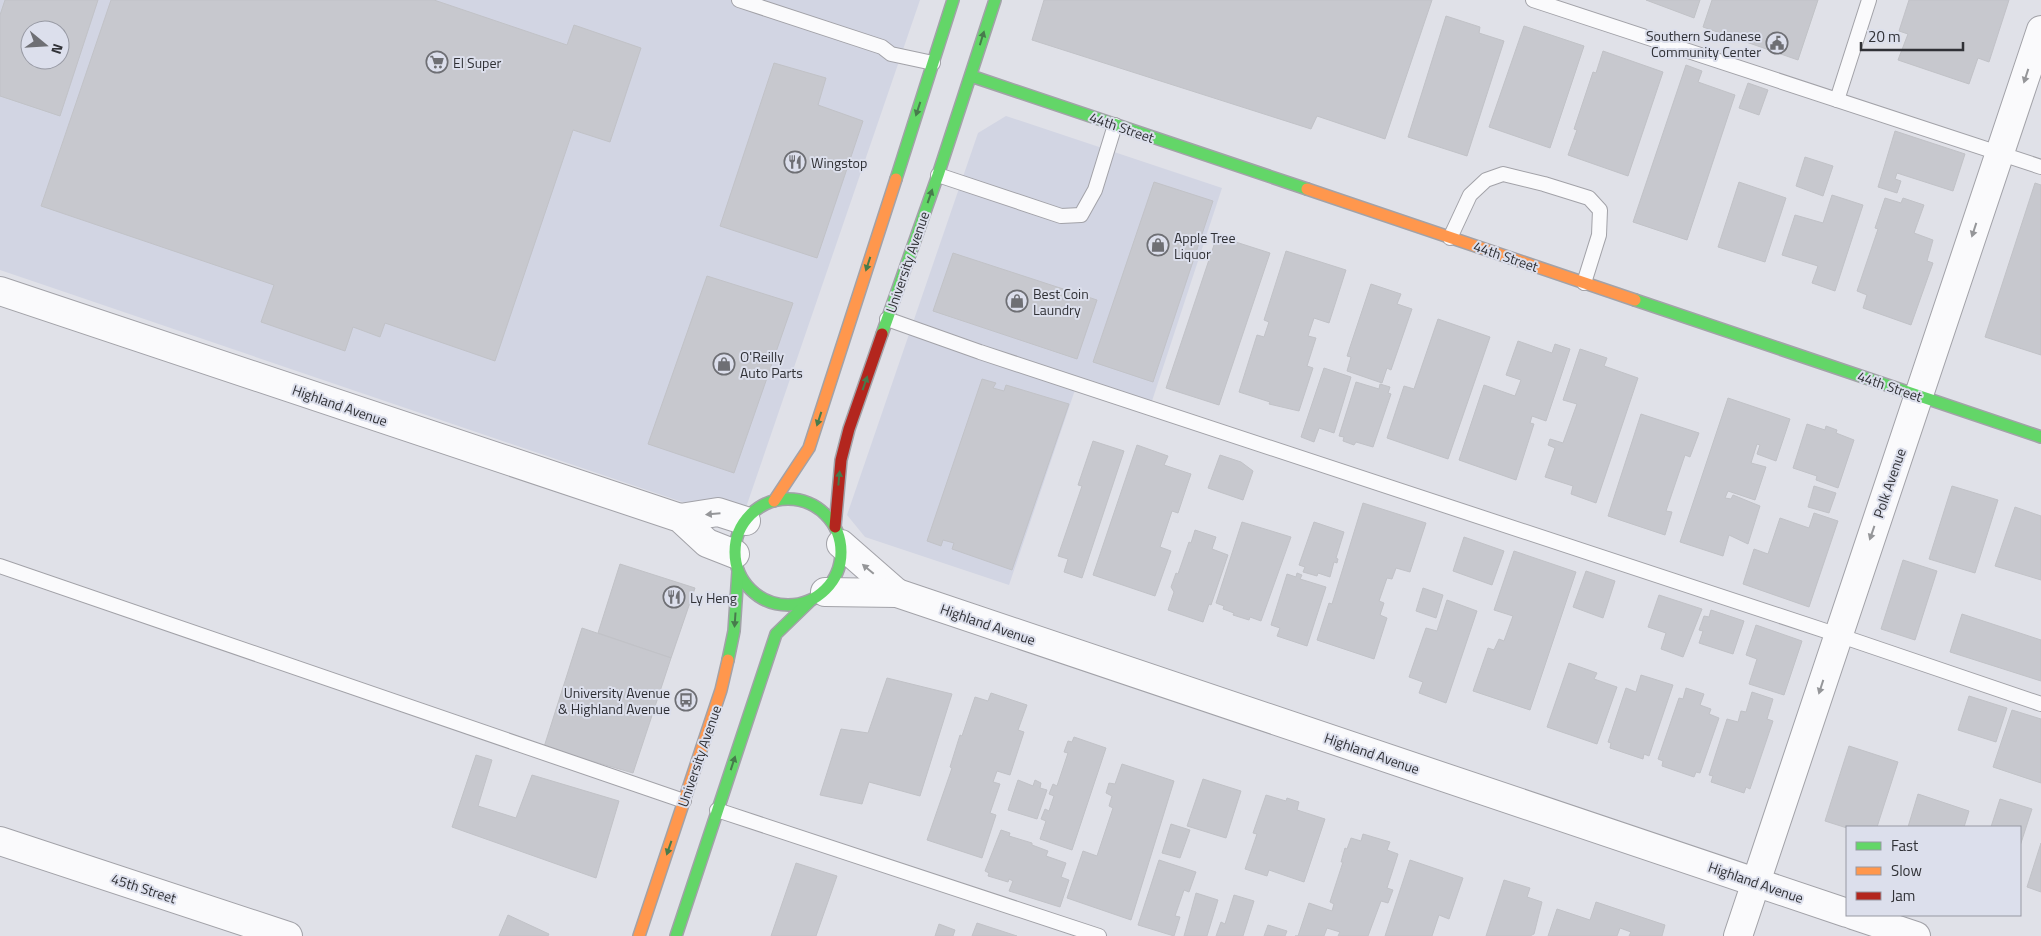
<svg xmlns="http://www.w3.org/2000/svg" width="2041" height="936" viewBox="0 0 2041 936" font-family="'Titillium Web',sans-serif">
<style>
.built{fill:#d2d5e3;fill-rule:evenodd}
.building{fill:#c7c8ce;stroke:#c1c2c7;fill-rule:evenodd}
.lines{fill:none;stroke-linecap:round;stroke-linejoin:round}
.lane-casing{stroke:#a2a2a8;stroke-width:16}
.street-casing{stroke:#a2a2a8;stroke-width:30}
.fast-casing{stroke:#a2a2a8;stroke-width:14}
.slow-casing{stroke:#a2a2a8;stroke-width:14}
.jam-casing{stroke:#a2a2a8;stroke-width:14}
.lane{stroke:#fafafc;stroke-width:14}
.street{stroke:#fafafc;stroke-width:28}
.fast{stroke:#63d668;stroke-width:11}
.slow{stroke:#ff974d;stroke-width:11}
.jam{stroke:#b3261e;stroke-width:11}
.oneway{fill:#477b4c}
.oneway2{fill:#959699}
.labels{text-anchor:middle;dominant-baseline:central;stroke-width:4;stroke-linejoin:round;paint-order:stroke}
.poi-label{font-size:14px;fill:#303136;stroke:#dcdfec;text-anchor:start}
.street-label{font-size:14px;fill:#303136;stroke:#dcdfec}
</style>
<rect width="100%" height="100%" fill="#e0e1e8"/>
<g class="built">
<path d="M0,0H920L741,522L0,270ZM30,30H60V60H30Z"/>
<path d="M1006,116L1222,188L1152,401L1079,378L1009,585L865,537L847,515L978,133Z"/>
</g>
<g class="building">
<path d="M5,0H98L60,116L0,96V15ZM30,30H60V60H30Z"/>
<path d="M111,0H434L567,45L574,25L641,48L610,142L573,130L495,361L385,323L380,337L353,327L345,351L261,322L274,285L41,206Z"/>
<path d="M1044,0H1432L1385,139L1317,116L1311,129L1032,40Z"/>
<path d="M1646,0H1700L1694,18Z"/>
<path d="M1712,0H1818L1798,60L1703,27Z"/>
<path d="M1909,0H2009L1989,62L1978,58L1969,84L1898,60L1908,34L1899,31Z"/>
<path d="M1446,16L1480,27L1479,33L1504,41L1467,156L1408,137Z"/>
<path d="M1524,26L1584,46L1550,148L1489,127Z"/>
<path d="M1603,51L1663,72L1628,176L1568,155L1577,130L1574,129L1593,72L1596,73Z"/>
<path d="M774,63L826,78L818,105L863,121L817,258L720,226Z"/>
<path d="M1686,65L1702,71L1698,82L1735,95L1687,240L1633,222Z"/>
<path d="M1748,83L1768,90L1759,115L1739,108Z"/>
<path d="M1895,131L1965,154L1953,191L1897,173L1895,179L1901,181L1897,193L1878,187Z"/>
<path d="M1805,157L1833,166L1823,196L1796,186Z"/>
<path d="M1154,182L1213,201L1153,382L1093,362Z"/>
<path d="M1739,182L1786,198L1765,262L1718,247Z"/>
<path d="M2035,183L2041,185V355L1985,337Z"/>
<path d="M1832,195L1863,205L1835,291L1812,283L1818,266L1782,255L1795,215L1823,223Z"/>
<path d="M1885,198L1901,203L1903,198L1924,205L1914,233L1933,240L1927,261L1933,263L1911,325L1863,308L1867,295L1857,291L1878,229L1875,228Z"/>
<path d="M1217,236L1270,253L1219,405L1166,388Z"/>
<path d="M1286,251L1346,270L1329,323L1314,318L1308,336L1316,338L1307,366L1313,368L1299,411L1269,404L1270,402L1239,392L1257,335L1264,337L1269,322L1264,320Z"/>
<path d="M953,253L1097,300L1077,359L933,311Z"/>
<path d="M707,276L793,303L734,473L648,444Z"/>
<path d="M1371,284L1401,294L1397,304L1412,309L1391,370L1387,368L1382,383L1347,371L1351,357L1347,356Z"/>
<path d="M1438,319L1490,337L1448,459L1387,438L1404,386L1414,389Z"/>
<path d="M1518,341L1552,353L1555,344L1570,349L1546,421L1532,416L1530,423L1534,424L1516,480L1459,460L1484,385L1515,396L1521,380L1506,375Z"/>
<path d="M1580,349L1607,358L1604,366L1638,378L1596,503L1571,494L1573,486L1545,477L1555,448L1548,445L1550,439L1563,443L1577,404L1563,400Z"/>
<path d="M1324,368L1351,377L1334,433L1319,428L1314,442L1301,437Z"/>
<path d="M982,379L996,383L993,388L1004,391L1006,385L1069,404L1012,570L952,549L954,543L943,540L941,546L927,541Z"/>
<path d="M1356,382L1379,389L1380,384L1390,387L1388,393L1391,394L1373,447L1356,442L1354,445L1343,441L1344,437L1339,436Z"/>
<path d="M1728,398L1790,419L1776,461L1757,454L1760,445L1757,444L1751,463L1766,467L1755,500L1728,491L1725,498L1731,499L1733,495L1760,506L1748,544L1729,535L1723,556L1680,542Z"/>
<path d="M1641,414L1699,433L1690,457L1685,455L1666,511L1672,512L1665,535L1608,516Z"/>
<path d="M1807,424L1825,430L1826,426L1837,430L1836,433L1854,440L1838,488L1816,480L1817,476L1793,468Z"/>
<path d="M1093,441L1124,451L1082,578L1064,572L1068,559L1058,556L1082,486L1078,485Z"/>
<path d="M1137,445L1168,456L1164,465L1191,474L1178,513L1172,511L1160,547L1171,551L1155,596L1093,575Z"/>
<path d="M1220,455L1241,462L1253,471L1243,500L1208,488Z"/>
<path d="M1814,486L1836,493L1829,513L1808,507Z"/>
<path d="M1952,486L1998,500L1975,573L1929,559Z"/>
<path d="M1363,503L1426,523L1410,572L1396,568L1392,579L1387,578L1379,601L1384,603L1380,615L1387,618L1374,659L1317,640L1329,603L1332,604Z"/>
<path d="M2015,507L2041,516V580L1995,566Z"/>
<path d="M1814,513L1838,521L1809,607L1743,584L1754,549L1768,554L1780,518L1809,528Z"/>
<path d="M1242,522L1291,537L1261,621L1250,617L1249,620L1233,615L1234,613L1223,609L1224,606L1216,603Z"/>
<path d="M1314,522L1344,532L1336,558L1338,559L1337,563L1334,562L1330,577L1318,573L1317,576L1303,572L1305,567L1299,565Z"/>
<path d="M1195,530L1216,537L1212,549L1228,555L1211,605L1209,604L1203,622L1168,610L1174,592L1171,587L1176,573L1178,574L1189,542L1191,543Z"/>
<path d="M1464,537L1504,551L1492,585L1453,571Z"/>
<path d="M1514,551L1576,572L1530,710L1473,691L1488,648L1494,650L1499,639L1504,641L1513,616L1494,610Z"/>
<path d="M1903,560L1937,571L1915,640L1881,629Z"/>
<path d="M620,564L695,588L671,658L598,633Z"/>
<path d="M1586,571L1615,581L1603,618L1573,607Z"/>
<path d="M1297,573L1302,575L1300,579L1326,587L1307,646L1277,636L1280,628L1271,625L1287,574L1296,577Z"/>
<path d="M1423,588L1443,595L1436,618L1416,611Z"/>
<path d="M1659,595L1702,609L1683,657L1661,649L1666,633L1648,627Z"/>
<path d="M1447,600L1477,611L1446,703L1419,693L1423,682L1409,677L1426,628L1437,631Z"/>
<path d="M1711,610L1744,621L1733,654L1699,643L1703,631L1699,630L1704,616L1709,617Z"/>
<path d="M1962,614L2041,640V681L1950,652Z"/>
<path d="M1756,625L1802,641L1784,695L1749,684L1757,659L1746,655Z"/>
<path d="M582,628L671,658L633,773L544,747Z"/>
<path d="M1569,663L1597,673L1594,679L1617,687L1597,744L1547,727Z"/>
<path d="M1641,675L1673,685L1649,756L1644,754L1643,759L1610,748L1611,743L1608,742L1626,688L1636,692Z"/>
<path d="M887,678L952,694L920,796L869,782L862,804L820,795L841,729L868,733Z"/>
<path d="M1686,688L1704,694L1700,705L1711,709L1709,714L1719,718L1700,773L1696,772L1694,777L1662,766L1663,761L1658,759L1679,698L1683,699Z"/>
<path d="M1752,692L1773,699L1767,719L1773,721L1750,789L1746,787L1744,793L1711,782L1713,776L1709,775L1727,719L1738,722L1741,711L1746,712Z"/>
<path d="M991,693L1027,705L1018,730L1024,732L1010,775L997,771L993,782L1000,784L990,813L996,815L982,858L927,840L952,768L950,767L960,735L962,736L975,697L988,701Z"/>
<path d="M1969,696L2007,708L1996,742L1958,730Z"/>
<path d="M2012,710L2041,719V783L1993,767Z"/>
<path d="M1074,737L1106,748L1072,850L1040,839L1046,821L1041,819L1045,809L1049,811L1054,796L1049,794L1053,784L1057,786L1068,753L1064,752L1068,741L1072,742Z"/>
<path d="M1849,746L1898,762L1877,827L1847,828L1825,821Z"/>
<path d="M476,755L492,760L478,806L516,818L532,775L619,801L596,878L452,827Z"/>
<path d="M1122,764L1174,781L1131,920L1067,898L1083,851L1097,856L1113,808L1109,806L1112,796L1106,793L1109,783L1115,784Z"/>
<path d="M1203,779L1241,791L1226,838L1187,826Z"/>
<path d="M1018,780L1033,786L1035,780L1041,783L1040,788L1047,790L1037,819L1008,810Z"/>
<path d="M1918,794L1969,811L1964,827H1908Z"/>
<path d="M1266,795L1286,801L1287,798L1299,802L1297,810L1325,819L1304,882L1269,870L1267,876L1245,869L1257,834L1253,833Z"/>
<path d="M2000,799L2032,809L2020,846V827H1991Z"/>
<path d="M1171,824L1190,830L1180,858L1162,853Z"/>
<path d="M1001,830L1010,833L1009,836L1032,843V845L1048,851L1046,856L1066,863L1061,877L1069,880L1060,907L1009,891L1013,881L1009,879L1008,882L988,876L989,873L985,871Z"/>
<path d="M1363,834L1390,842L1387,850L1398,854L1387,888L1393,890L1388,903L1381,901L1368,936H1338L1340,932L1327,928L1324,936H1295H1298L1309,903L1332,911L1334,904L1330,902L1343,862H1341L1345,848L1347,849L1351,838L1361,841Z"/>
<path d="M2041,843V892L2027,887Z"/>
<path d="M1159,860L1196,872L1189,892L1184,890L1175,916L1180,917L1174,936L1138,925Z"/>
<path d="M1410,860L1463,878L1449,919L1439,915L1432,936H1385Z"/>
<path d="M796,863L837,876L816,936H771Z"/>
<path d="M1504,880L1530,888L1527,897L1542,902L1534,934L1530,936H1486Z"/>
<path d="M1196,893L1218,900L1207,936H1184Z"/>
<path d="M1234,895L1254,901L1243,936H1216L1221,922L1225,924Z"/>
<path d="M1596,902L1665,925L1662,936H1629L1631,932L1620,928L1617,936H1548L1557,909L1590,920Z"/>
<path d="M508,915L549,934L548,936H499Z"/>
<path d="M977,923L1017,936H972Z"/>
<path d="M939,924L955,930L953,936H935Z"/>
<path d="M1268,925L1287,931L1285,936H1264Z"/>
</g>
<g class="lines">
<g class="lane-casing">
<g id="lane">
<path d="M739,0L882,47L891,54L933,63"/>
<path d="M1533,0L2041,167"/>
<path d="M1837,100L1869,0"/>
<path d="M938,175L1061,216L1081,215L1095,190L1115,125"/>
<path d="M1450,238L1470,195L1486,180L1503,174L1544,184L1589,198L1600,210L1599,235L1584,283"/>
<path d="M887,319L980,352L1838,635L2041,704"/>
<path d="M0,566L684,801"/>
<path d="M717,810L1099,936"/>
</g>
</g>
<g class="street-casing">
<g id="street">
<path d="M0,291L680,518L707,543L735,554"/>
<path d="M680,518L718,512L746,521"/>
<path d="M841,544L897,593"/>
<path d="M825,592L897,593L1847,913"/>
<path d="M0,841L288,936"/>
<path d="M1853,915L1916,936"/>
<path d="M1738,936L2041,30"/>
</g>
</g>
<g class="fast-casing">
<g id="fast">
<path d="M971,76L1307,189"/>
<path d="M896,179L953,0"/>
<path d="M1635,300L2041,437"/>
<path d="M882,334L938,175L995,0"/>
<circle cx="788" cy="552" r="53"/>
<path d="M728,660L734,631L738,571"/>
<path d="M676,936L776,634L810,601"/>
</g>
</g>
<g class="slow-casing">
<g id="slow">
<path d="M1307,189L1635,300"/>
<path d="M774,501L809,448L896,179"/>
<path d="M639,936L721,690L728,660"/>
</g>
</g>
<g class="jam-casing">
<path id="jam" d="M835,527L841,460L849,429L882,334"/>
</g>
<use href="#lane" class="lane"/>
<use href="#street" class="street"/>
<use href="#fast" class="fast"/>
<use href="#slow" class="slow"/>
<use href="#jam" class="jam"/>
</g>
<defs><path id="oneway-solid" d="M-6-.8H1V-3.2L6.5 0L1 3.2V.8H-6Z" transform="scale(1.25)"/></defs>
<g class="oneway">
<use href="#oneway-solid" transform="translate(982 38) rotate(-73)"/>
<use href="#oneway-solid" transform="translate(918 109) rotate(108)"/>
<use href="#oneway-solid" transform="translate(930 196) rotate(-71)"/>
<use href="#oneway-solid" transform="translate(868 264) rotate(108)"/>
<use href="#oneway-solid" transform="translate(865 383) rotate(-71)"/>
<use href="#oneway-solid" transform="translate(819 419) rotate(108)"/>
<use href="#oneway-solid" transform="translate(839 478) rotate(-85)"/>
<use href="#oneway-solid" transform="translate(735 620) rotate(94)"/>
<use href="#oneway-solid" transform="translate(733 763) rotate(-72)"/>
<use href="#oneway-solid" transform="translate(669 848) rotate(109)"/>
</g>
<g class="oneway2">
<use href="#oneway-solid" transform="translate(2026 76) rotate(108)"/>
<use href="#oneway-solid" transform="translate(1974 230) rotate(108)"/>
<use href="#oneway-solid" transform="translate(713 514) rotate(175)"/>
<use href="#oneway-solid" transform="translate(1872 533) rotate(109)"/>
<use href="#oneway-solid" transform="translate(868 569) rotate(-140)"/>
<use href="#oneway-solid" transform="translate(1821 687) rotate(108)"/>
</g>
<defs>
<g id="civic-ring" transform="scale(1.125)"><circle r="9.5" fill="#dcdfec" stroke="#6e6f74" stroke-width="1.5"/><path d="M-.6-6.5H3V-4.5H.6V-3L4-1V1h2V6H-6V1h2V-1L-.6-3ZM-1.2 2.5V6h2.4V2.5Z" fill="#6e6f74"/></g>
<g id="supermarket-ring" transform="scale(1.125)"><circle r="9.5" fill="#dcdfec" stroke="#6e6f74" stroke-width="1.5"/><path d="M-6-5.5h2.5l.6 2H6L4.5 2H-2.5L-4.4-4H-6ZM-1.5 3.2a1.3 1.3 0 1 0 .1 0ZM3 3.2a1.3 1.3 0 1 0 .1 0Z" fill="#6e6f74"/></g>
<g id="restaurant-ring" transform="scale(1.125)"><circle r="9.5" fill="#dcdfec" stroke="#6e6f74" stroke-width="1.5"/><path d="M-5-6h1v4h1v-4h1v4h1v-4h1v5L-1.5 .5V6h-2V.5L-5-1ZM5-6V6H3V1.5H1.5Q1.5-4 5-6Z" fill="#6e6f74"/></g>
<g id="shop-ring" transform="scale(1.125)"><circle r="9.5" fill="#dcdfec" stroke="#6e6f74" stroke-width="1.5"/><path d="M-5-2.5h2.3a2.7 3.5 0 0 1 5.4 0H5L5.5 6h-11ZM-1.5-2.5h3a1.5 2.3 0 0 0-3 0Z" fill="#6e6f74"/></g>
<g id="bus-ring" transform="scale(1.125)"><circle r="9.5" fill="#dcdfec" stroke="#6e6f74" stroke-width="1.5"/><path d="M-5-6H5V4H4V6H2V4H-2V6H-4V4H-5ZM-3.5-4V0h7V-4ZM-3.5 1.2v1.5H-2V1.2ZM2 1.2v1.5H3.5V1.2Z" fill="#6e6f74"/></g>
</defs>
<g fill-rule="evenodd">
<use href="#civic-ring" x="1777" y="43"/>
<use href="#supermarket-ring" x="437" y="62"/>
<use href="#restaurant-ring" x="795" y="162"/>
<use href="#shop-ring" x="1158" y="245"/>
<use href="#shop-ring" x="1017" y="301"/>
<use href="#shop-ring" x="724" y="364"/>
<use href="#restaurant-ring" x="674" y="597"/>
<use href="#bus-ring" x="686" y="700"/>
</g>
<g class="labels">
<g class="poi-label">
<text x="1761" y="35" text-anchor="end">Southern Sudanese<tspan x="1761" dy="16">Community Center</tspan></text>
<text x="453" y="62">El Super</text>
<text x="811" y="162">Wingstop</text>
<text x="1174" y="237">Apple Tree<tspan x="1174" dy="16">Liquor</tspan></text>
<text x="1033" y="293">Best Coin<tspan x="1033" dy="16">Laundry</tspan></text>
<text x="740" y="356">O'Reilly<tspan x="740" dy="16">Auto Parts</tspan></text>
<text x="690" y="597">Ly Heng</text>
<text x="670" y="692" text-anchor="end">University Avenue<tspan x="670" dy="16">&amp; Highland Avenue</tspan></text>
</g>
<g class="street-label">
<text transform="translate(1122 127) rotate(19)">44th Street</text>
<text transform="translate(1506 256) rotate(19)">44th Street</text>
<text transform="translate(907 262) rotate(-71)">University Avenue</text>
<text transform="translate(1890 386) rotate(19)">44th Street</text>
<text transform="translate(340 405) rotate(19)">Highland Avenue</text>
<text transform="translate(1889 483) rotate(-71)">Polk Avenue</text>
<text transform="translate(988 624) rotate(19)">Highland Avenue</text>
<text transform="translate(1372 753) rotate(19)">Highland Avenue</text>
<text transform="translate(699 756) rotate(-71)">University Avenue</text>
<text transform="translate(1756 882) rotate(19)">Highland Avenue</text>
<text transform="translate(144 888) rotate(18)">45th Street</text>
</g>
</g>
<rect x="1846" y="826" width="175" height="90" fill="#dcdfec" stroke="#9799a3"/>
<rect x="1856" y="842" width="25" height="8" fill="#63d668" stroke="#9799a3"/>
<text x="1891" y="851" font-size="15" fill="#303136">Fast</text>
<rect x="1856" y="867" width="25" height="8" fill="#ff974d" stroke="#9799a3"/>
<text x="1891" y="876" font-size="15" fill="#303136">Slow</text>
<rect x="1856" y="892" width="25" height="8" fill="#b3261e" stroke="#9799a3"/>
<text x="1891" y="901" font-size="15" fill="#303136">Jam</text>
<g transform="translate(45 45) rotate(108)"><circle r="24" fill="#dcdfec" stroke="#9799a3"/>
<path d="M0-4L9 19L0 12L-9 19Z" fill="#6e6f74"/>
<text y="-8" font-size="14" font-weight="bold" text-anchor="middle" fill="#303136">N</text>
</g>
<path d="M1861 42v8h102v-8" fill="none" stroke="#303136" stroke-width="2.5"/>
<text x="1868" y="42" font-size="15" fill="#303136" stroke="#dcdfec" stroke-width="4" paint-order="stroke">20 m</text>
</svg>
